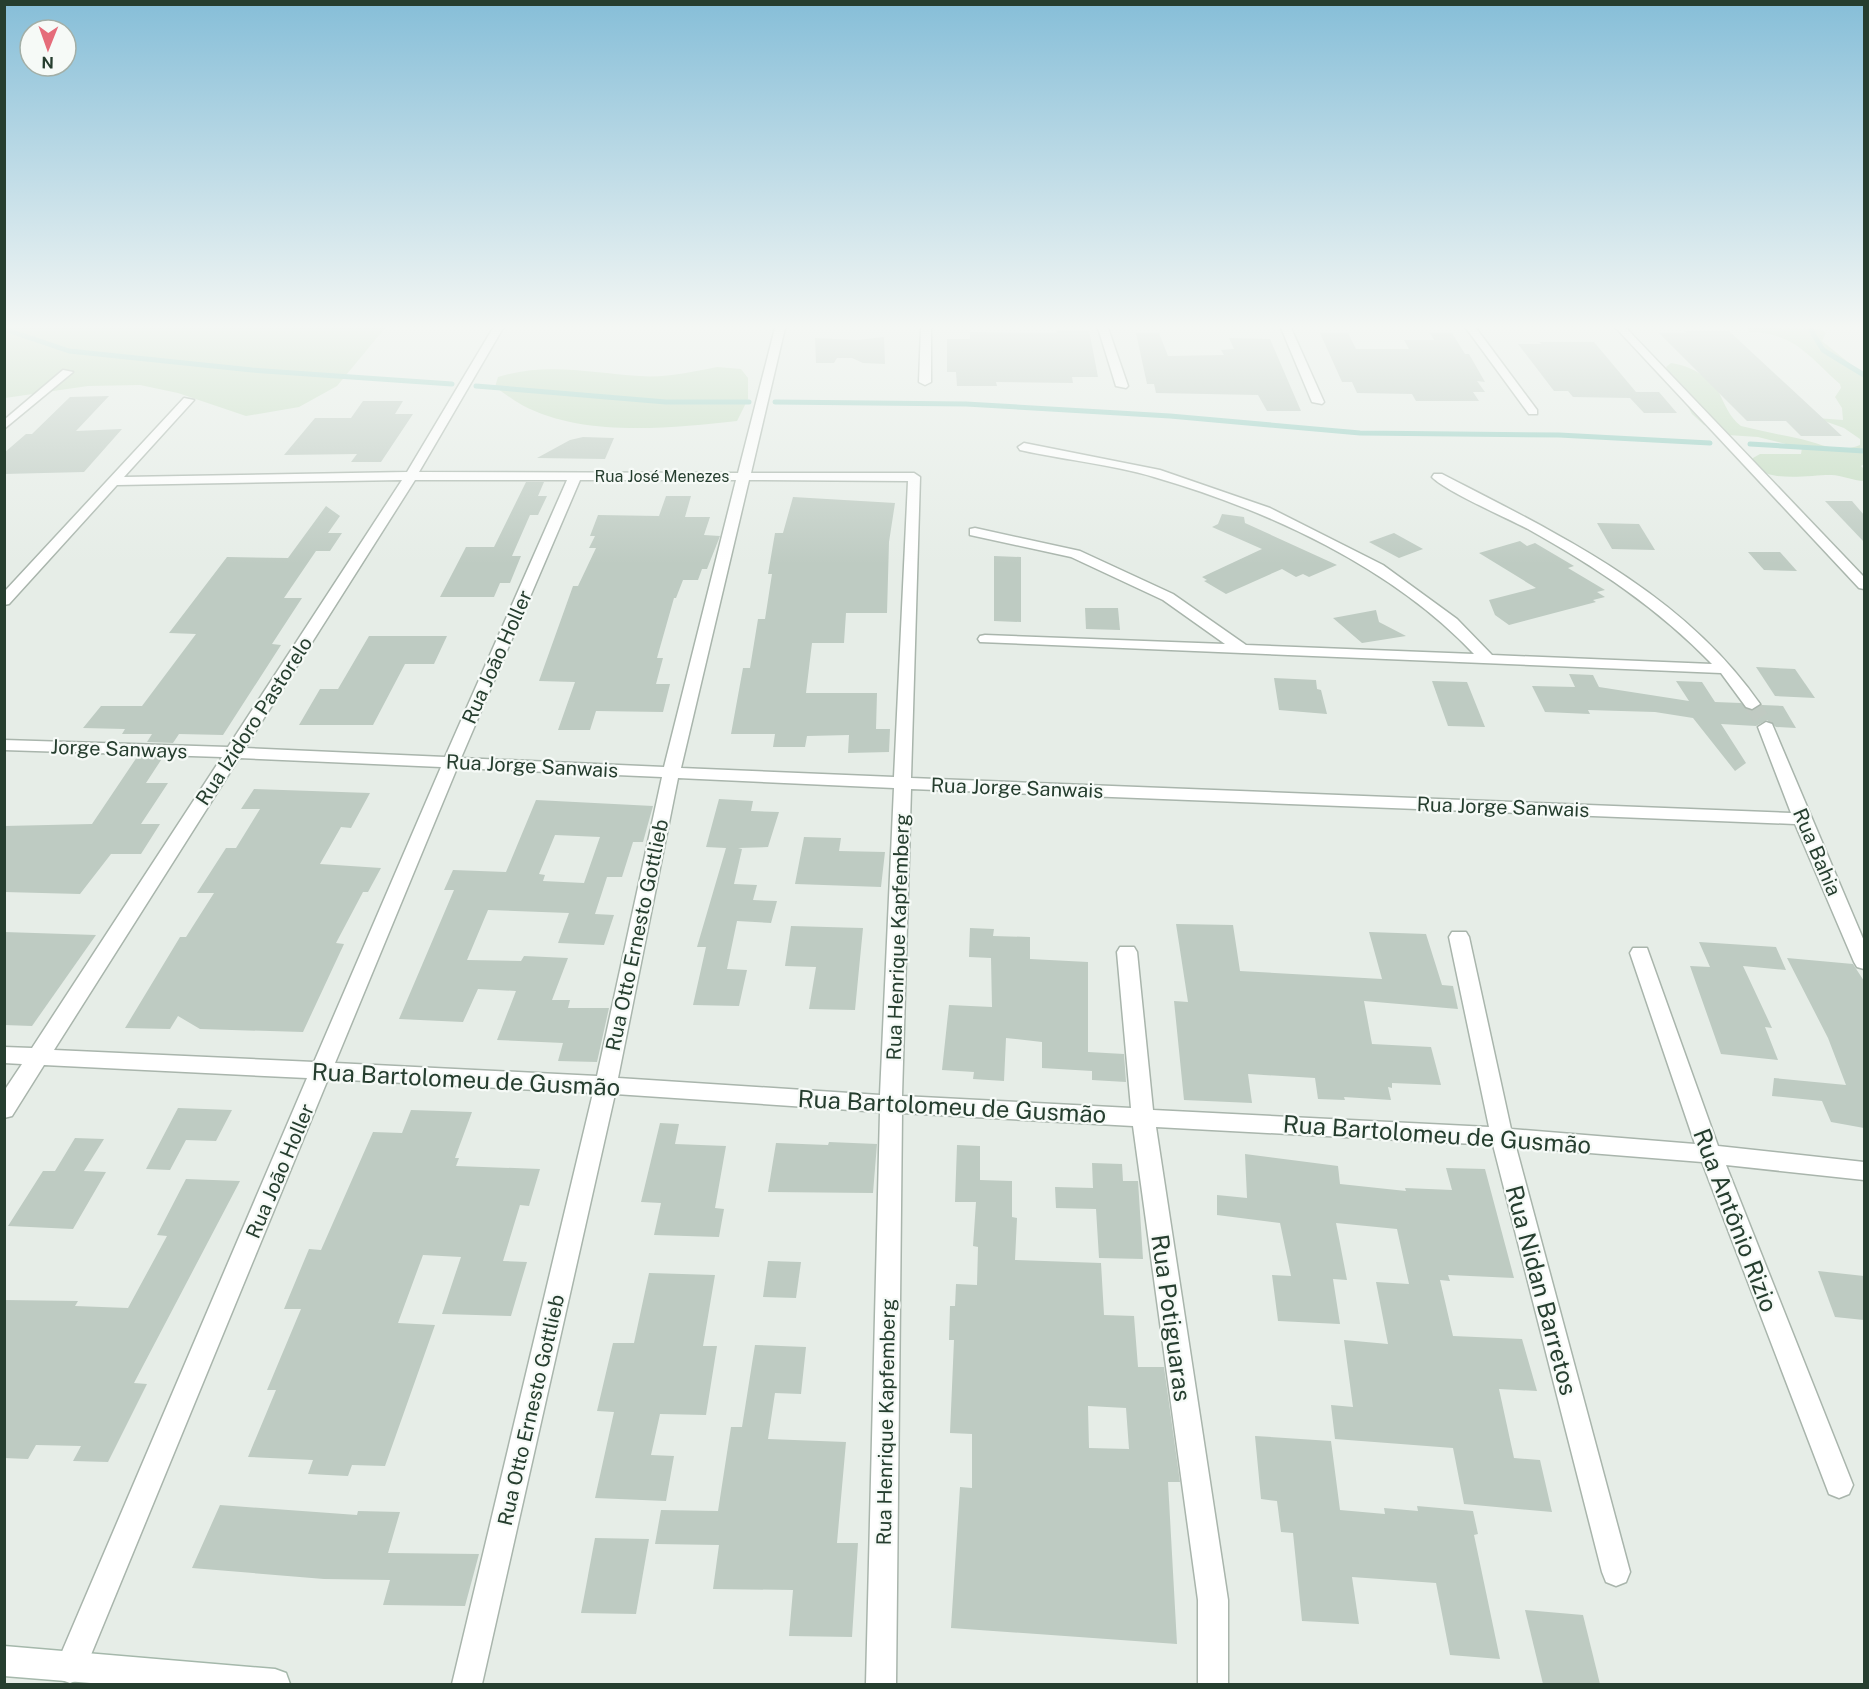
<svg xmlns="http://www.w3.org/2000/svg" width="1869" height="1689" viewBox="0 0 1869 1689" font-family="'Public Sans',sans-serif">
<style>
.green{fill:#c4dcc1}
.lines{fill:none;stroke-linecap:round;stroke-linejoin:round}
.stream{stroke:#94cdc1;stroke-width:5}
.building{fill:#becbc2;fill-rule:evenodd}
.street-tunnel{stroke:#c0cac2;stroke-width:16;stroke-dasharray:16 8;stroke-linecap:butt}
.street-casing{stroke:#a9b5ac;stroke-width:3}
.secondary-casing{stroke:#a5b8ab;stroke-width:3}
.street{fill:#fff;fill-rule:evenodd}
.secondary{fill:#fff;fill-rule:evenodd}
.labels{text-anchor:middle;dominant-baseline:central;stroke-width:4.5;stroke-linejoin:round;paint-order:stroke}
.far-street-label{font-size:16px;fill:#263e2f;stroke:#f6faf7}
.street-label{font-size:20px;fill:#263e2f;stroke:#f6faf7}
.near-street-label{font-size:24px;fill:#263e2f;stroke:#f6faf7}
</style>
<rect width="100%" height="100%" fill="#e6ede7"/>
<g class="green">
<path d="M5,328H385L337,386L299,407L246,416L178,393L140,385L88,386L5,398Z"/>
<path d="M1747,328L1820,329L1826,333L1822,341L1864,375V464L1861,466L1864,469V481C1853,481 1842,475 1831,475C1814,474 1755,486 1753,458L1760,454H1801L1802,448L1758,437L1728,435L1704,425L1692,414L1666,367L1671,363C1687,365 1710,376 1718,391C1725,404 1729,417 1741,426C1761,431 1781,435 1801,439C1822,444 1838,454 1860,445V439L1844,428L1816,418L1843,420L1842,408L1835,397L1841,388L1840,384C1809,357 1795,333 1750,332Z"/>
<path d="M717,367L741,369L748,378V399L737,421C671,428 583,438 522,405C513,400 504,393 495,387L498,377C546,362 591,373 640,376C666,378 692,372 717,367Z"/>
</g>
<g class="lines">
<g class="stream">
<path d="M4,329L69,351L252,370L452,384"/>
<path d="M1811,330L1823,350L1864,375"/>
<path d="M476,386L666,402H749"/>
<path d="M775,402L966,404L1170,416L1360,433L1559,435L1710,443"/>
<path d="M1750,444L1864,451"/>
</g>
</g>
<g class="building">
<path d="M1056,330H1089L1098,377H1072L1073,383L996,382L997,386H957L956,372H947V339H970V332L1057,333Z"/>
<path d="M1684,331H1729L1842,436H1801L1786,421H1747L1659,333H1686Z"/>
<path d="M1136,333H1159L1168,356L1224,355L1221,350L1234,349L1229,338L1270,339L1301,411H1267L1258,395L1156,393L1154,384H1147Z"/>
<path d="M1320,333H1348L1356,349H1409L1404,340H1434L1430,333H1452L1465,354H1469L1485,382L1477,381L1485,392H1473L1479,401H1416L1412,394L1357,393L1352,382H1342Z"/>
<path d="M884,337L885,364L863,363L852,358H837L834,363H816L815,338L857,340Z"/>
<path d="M1539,342H1594L1636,392H1659L1677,413H1644L1630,398L1573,397L1568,391H1554L1518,344H1542Z"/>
<path d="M109,396L76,431L122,429L84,472L4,474V453L26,434H32L70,397Z"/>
<path d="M363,401H403L395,414H413L381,462H351L357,454L284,455L315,418H351Z"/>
<path d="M583,437L614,438L605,459L537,458L570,440Z"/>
<path d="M526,482H544L538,496H547L538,515H530L512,556H521L510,583H500L494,597H440L466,547H494Z"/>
<path d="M666,496H691L685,517H710L704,535L720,536L707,569H702L698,580H683L676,598H674L657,658H663L656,684H670L663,712L596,711L590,730H558L575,682L539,681L573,586H578L596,548H589L595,536H590L598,515L659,516Z"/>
<path d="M793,497L895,503L889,542L887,613H846L844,643H812L806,693H877L876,729H890L889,752L848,753L849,735L807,736L805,747H773L775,734H731L743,668H750L758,619H765L772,574H768L775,533H783Z"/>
<path d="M1825,501H1852L1864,515V542Z"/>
<path d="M326,506L340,516L328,533H342L330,551H316L284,598H302L272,644L281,645L223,735L179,734L173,743L147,742L152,734H122L125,729L83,728L101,706H142L196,634L169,633L227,557L288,558Z"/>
<path d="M1222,514L1244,517L1245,523L1337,565L1309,577L1303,574L1296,577L1282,569L1226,594L1204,581L1207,580L1202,577L1262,549L1212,527L1218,524Z"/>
<path d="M1597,523L1639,524L1655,550L1612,549Z"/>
<path d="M1394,533L1423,549L1399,558L1369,542Z"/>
<path d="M1520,541L1527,546L1535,543L1574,566L1568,568L1605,590L1597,592L1605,597L1593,600L1596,602L1509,625L1495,615L1489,600L1536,588L1479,553Z"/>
<path d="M1748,552H1780L1797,571L1764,570Z"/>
<path d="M994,556L1021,557V622L994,621Z"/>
<path d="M1085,608H1118L1120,630L1086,629Z"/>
<path d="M1376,610L1379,622L1406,636L1362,643L1333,618Z"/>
<path d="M369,636H447L434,664H405L373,725H299L320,689H338Z"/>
<path d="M1756,667L1795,669L1815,698L1775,696Z"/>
<path d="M1569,674L1593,675L1599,687L1689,701L1676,681L1702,682L1715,702L1741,703L1751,711L1762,705L1783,706L1796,728L1776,727L1767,720L1756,726L1721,724L1746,763L1735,771L1693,718L1655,712L1588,710L1590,714L1545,712L1532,686L1575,687Z"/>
<path d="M1274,678L1316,680L1317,689L1321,690L1327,714L1279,710Z"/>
<path d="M1432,681L1467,682L1485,727L1448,726Z"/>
<path d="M137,757H163L146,783H168L141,824H160L141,854H111L80,894L4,892V826L92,824Z"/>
<path d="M254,789L370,793L351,828L341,827L320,864L381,868L368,892H363L336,943L344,944L303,1032L200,1029L178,1016L170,1029L125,1028L180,937H186L214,893H197L226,848H236L260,809H241Z"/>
<path d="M719,799L753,801L751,811L779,812L768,847L738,848L742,849L734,884L757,885L753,900L777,901L771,923L737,921L727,969L747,970L739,1006L693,1005L706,947H697L726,848L706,847Z"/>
<path d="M536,800L653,806L643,842H633L622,877H607L595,914L614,915L604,945L558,943L569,913L488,910L467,960L521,961L524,956L568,958L552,1000H570L568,1008H609L597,1062L558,1061L563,1043L497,1040L516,991L478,989L463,1022L399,1019L454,890H444L453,870L506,872ZM555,835L600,837L584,883L543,881L545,875L539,874Z"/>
<path d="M804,837L841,838L839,851L885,852L881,887L795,884Z"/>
<path d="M1176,924L1233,925L1240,971L1382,979L1369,932L1426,934L1442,985L1453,986L1458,1009L1364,1001L1372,1044L1431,1047L1441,1085L1392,1083V1088L1388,1087L1391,1100L1344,1097L1345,1100L1318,1099L1315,1078L1248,1074L1252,1103L1184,1100L1174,1001L1188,1002Z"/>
<path d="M791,926L863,928L855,1010L809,1009L816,967L785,966Z"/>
<path d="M970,928L994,929L993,936L1030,937V959L1088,962V1052L1124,1054L1126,1082L1092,1080V1071L1042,1068V1042L1006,1038L1004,1081L973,1079L974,1072L942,1070L949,1005L992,1007L991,958L969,957Z"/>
<path d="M4,932L96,935L32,1026L4,1025Z"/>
<path d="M1699,942L1776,947L1786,970L1743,966L1772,1028L1765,1027L1778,1060L1721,1054L1690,966L1710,967Z"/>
<path d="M1787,958L1853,964L1864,981V1128L1831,1122L1822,1101L1772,1096L1774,1078L1846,1085L1828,1038Z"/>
<path d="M178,1108L232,1110L216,1141L186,1140L170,1170L146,1169Z"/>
<path d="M411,1110L472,1112L455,1158H459L456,1166L540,1169L529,1206L520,1205L503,1261L527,1262L511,1316L442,1314L461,1257L423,1255L398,1323L435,1325L385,1466L352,1465L348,1476L308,1474L313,1460L248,1457L276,1390H267L301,1309H284L309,1249L321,1250L373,1132L402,1133Z"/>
<path d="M660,1123L679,1124L675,1144L726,1146L715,1208L724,1209L719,1237L654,1235L661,1203L641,1202Z"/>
<path d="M75,1138L104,1139L84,1171L106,1172L73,1229L8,1226L43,1171H55Z"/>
<path d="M829,1142L877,1144L873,1193L768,1192L776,1143L828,1145Z"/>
<path d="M957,1145L980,1146V1180L1012,1181V1217L1017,1218L1015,1260L1101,1263L1104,1315L1134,1316L1138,1367H1164L1180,1482H1168L1177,1644L951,1628L960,1487L972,1488V1434L950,1433L954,1340H949L950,1306H955L956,1284L977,1285L978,1247L973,1246L976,1202H955ZM1088,1406L1126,1408L1129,1449L1089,1448Z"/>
<path d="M1245,1154L1338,1166L1340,1184L1406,1191L1405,1188L1452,1190L1446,1168L1485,1169L1514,1278L1448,1275L1450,1281L1440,1280L1453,1336L1522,1339L1537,1391L1499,1389L1514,1458L1540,1460L1552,1512L1464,1504L1453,1448L1335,1439L1331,1405L1353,1407L1344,1340L1388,1344L1376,1282L1409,1284L1397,1229L1336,1223L1347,1280L1333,1279L1340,1324L1278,1321L1272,1275L1291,1276L1280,1223L1217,1215V1195L1247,1198Z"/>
<path d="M1092,1163L1122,1164L1123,1181H1138L1143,1259L1099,1258L1096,1209L1056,1208L1055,1187L1093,1188Z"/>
<path d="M186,1179L240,1181L134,1383L147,1384L108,1462L73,1461L81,1446L36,1445L28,1459L4,1458V1300L78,1301L75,1306L128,1308L167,1236L157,1235Z"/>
<path d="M768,1261L801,1262L796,1298L763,1297Z"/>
<path d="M1818,1271L1864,1276V1320L1835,1317Z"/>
<path d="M649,1273L715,1275L703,1346H717L706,1415L660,1414L651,1455L674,1456L666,1501L595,1498L614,1412L597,1411L613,1343H634Z"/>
<path d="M755,1345L806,1347L801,1394L775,1393L768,1439L846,1442L837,1543H858L852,1637L789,1636L793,1590L713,1589L719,1545L655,1544L661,1510L718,1511L731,1427H742Z"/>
<path d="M1255,1436L1331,1441L1340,1510L1385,1514L1384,1508L1418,1511L1417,1506L1473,1511L1478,1534L1474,1535L1500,1659L1450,1655L1436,1583L1352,1577L1359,1624L1302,1621L1293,1533L1281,1532L1277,1501L1261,1499Z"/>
<path d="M220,1505L357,1515L358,1511L400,1512L388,1553L479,1554L465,1606L383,1605L390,1580L324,1579L192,1568Z"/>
<path d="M595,1538L649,1539L636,1614L581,1613Z"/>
<path d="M1525,1610L1583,1615L1600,1684H1543Z"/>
</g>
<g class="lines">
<path class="street-tunnel" d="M1752,704L1766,727"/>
<g class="street-casing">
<g id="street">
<path d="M493,328H503L419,472L738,473L775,328H785L751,473H914L920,477L911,778L1791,813L1758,727L1766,722L1772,724L1864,941V969L1857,967L1854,962L1795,824L911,789L902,1096L1131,1108L1117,952L1120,947H1134L1137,952L1153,1110L1489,1127L1449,937L1452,932H1466L1469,937L1511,1129L1695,1144L1630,953L1633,948H1647L1718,1146L1864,1162V1180L1726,1165L1853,1485L1849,1494L1839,1498L1829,1494L1702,1162L1516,1147L1630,1572L1626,1582L1616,1586L1606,1582L1602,1572L1493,1145L1156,1127L1228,1600V1684H1198V1600L1133,1126L902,1113L896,1684H866L880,1112L615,1094L482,1684H452L593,1093L328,1079L81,1679L70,1683L59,1679L55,1668L307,1078L44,1065L12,1116L4,1118V1091L22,1064L4,1063V1047L32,1048L222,757L4,750V740L228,747L402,480L117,485L9,604L4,605V592L184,398L194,400L124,477L407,472ZM415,480H567L445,757L245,748ZM580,480H736L664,767L461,758ZM749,480L908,481L894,777L681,768ZM239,758L441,767L314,1062L54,1050ZM457,768L662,777L597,1076L335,1063ZM678,778L894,788L880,1095L618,1078Z"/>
<path d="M921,328H931V382L925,385L919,382Z"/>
<path d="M1098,328H1108L1128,386L1126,388L1116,386Z"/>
<path d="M1281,328H1291L1324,402L1322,404L1312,402Z"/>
<path d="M1466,328H1476L1537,410V414H1529Z"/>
<path d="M1616,328H1626L1864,577V589L1859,588Z"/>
<path d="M63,370L73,372L4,429V420Z"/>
<path d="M1024,443L1160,470L1270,508L1383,565L1457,619L1492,655L1712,664C1658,608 1596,567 1528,529C1507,518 1445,491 1432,477L1434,474H1442C1560,535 1683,593 1760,704L1752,709L1746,707L1721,673L980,642L978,639L980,636L985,635L1225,644L1163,600L1071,557L970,535V529L975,528L1080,551L1173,594L1246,645L1474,654C1392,567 1268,510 1154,477C1111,464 1064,460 1020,450L1018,447Z"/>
</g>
</g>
<g class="secondary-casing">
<path id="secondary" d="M4,1646L275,1669L286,1673L290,1684H103L4,1676Z"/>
</g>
<use href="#street" class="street"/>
<use href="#secondary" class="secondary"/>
</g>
<linearGradient id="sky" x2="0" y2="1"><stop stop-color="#86bed8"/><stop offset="0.58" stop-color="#f4f7f4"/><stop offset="1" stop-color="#f4f7f4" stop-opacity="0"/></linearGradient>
<rect width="1869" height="564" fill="url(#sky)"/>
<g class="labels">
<g class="far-street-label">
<text x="662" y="476">Rua José Menezes</text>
</g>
<g class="street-label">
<text transform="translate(497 657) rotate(-66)">Rua João Holler</text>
<text transform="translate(254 721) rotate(-57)">Rua Izidoro Pastorelo</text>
<text transform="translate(119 749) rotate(2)">Jorge Sanways</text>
<text transform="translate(532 766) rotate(3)">Rua Jorge Sanwais</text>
<text transform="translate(1017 788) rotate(2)">Rua Jorge Sanwais</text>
<text transform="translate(1503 807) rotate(2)">Rua Jorge Sanwais</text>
<text transform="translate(1817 852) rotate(67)">Rua Bahia</text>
<text transform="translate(637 935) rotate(-78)">Rua Otto Ernesto Gottlieb</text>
<text transform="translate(898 937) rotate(-88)">Rua Henrique Kapfemberg</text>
<text transform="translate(280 1171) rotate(-67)">Rua João Holler</text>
<text transform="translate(531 1410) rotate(-77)">Rua Otto Ernesto Gottlieb</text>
<text transform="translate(886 1422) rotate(-89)">Rua Henrique Kapfemberg</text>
</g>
<g class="near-street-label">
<text transform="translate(466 1079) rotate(3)">Rua Bartolomeu de Gusmão</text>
<text transform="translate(952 1106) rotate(3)">Rua Bartolomeu de Gusmão</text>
<text transform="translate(1437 1134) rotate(4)">Rua Bartolomeu de Gusmão</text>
<text transform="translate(1736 1220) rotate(69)">Rua Antônio Rizio</text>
<text transform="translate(1542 1290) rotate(75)">Rua Nidan Barretos</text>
<text transform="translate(1172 1318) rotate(82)">Rua Potiguaras</text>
</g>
</g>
<rect width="1869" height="1689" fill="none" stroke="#263e2f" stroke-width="12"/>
<g transform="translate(48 48) rotate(181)"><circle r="28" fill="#f6faf7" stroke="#a3afa7" stroke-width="1.5"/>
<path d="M0-4.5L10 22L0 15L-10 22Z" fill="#e56c7a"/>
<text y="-9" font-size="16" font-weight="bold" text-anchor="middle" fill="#263e2f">N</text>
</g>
</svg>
